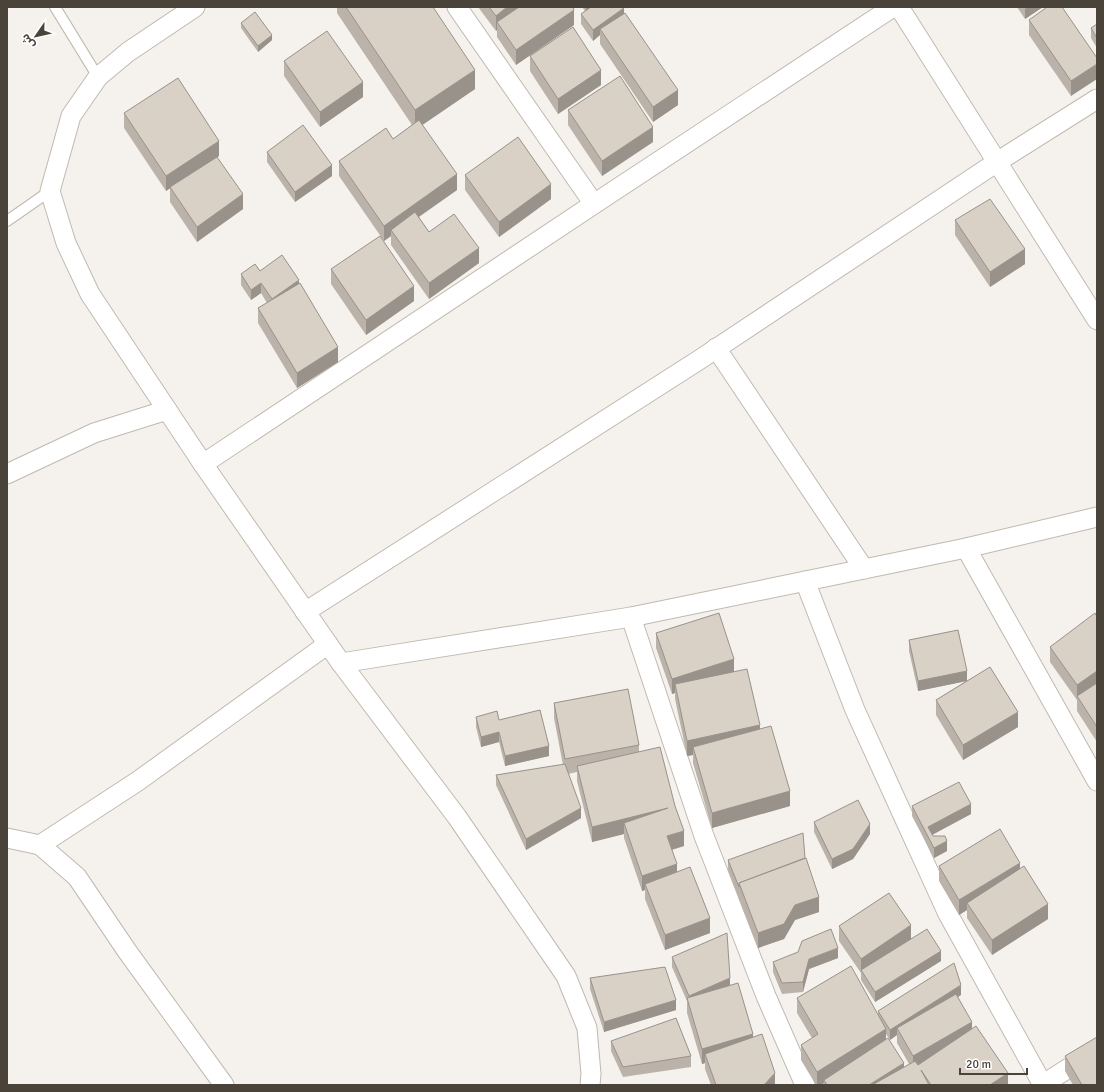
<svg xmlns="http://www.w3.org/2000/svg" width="1104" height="1092" viewBox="0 0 1104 1092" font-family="Signika,'Noto Sans Arabic',sans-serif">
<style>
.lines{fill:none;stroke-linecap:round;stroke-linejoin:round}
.service-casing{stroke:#c0b9b0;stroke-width:12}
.minor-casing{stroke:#c0b9b0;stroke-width:21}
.service{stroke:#fff;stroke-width:10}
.minor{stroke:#fff;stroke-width:19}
.wall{fill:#bbb3aa;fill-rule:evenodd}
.shaded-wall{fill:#98928b}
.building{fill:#d9d0c6;stroke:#98928b}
</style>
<rect width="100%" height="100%" fill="#f5f2ed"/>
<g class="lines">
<g class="service-casing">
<g id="service">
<path d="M55,7L98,77"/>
<path d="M7,221L50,191"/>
</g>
</g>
<g class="minor-casing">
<g id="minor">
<path d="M195,7L128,52L98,77L71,116L50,191L66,243L90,294L203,464L341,663L457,817L566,976L587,1028L591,1074L590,1085"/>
<path d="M457,7L594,204"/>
<path d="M899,7L1097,320"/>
<path d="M716,348L864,569"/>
<path d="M203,464L594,204L893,7"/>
<path d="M7,474L94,433L167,410"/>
<path d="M1097,517L966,548L1097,781"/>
<path d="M805,581L855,710L948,914L1043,1085"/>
<path d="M305,612L699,360L997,162L1097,99"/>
<path d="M631,617L704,836L766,996L805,1085"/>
<path d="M341,663L631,617L966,548"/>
<path d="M7,838L40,845L77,877L127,951L224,1085"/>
<path d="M40,845L138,781L328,644"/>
<path d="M1042,1085L1097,1050"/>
</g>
</g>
<use href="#service" class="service"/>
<use href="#minor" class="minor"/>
</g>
<g class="wall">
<path d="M337,7H433L475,89L422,125L457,190L419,217L429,232L479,263L429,299L391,245V236L384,241L339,176V161L393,139L412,125L337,13Z"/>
<path d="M478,7H573L574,25L516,65L497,37V30L496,31Z"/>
<path d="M582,7H623L624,14L678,105L653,122L600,44V35L593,41L581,24V14L585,11Z"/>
<path d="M1017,7H1043L1025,19Z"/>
<path d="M1029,20L1097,58L1071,96L1029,35Z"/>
<path d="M241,23L272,40L258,52L241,28Z"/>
<path d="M1097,24V48L1091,38V28Z"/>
<path d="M530,56L601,85L558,114L530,71Z"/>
<path d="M284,61L363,97L320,127L284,76Z"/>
<path d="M568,110L653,142L602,176L568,125Z"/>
<path d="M124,113L219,156L217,157L243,209L197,242L170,202V188L166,191L124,128Z"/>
<path d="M267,152L332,176L295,202L267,162Z"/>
<path d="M465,175L551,199L499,237L465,190Z"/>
<path d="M955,220L1025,264L990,287L955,235Z"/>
<path d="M331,269L414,301L366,335L331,284Z"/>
<path d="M260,271L299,283L338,362L297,388L258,323V308L267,303L261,293L251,300L241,285V274Z"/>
<path d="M1097,617V742L1077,711V700L1050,662V647Z"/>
<path d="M656,633L734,672L760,729L790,806L712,828L693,763V755L687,756L675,699V693L672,694L656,648Z"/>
<path d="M909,640L967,681L1018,727L963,760L936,715V700L966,681L918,691L909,651Z"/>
<path d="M554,703L639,745V752L684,846L672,850L677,872L710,933L665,950L645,899V890L642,891L624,838V834L592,842L577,781V772L568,774L581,818L526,850L496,785V775L563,765L554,718Z"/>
<path d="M476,717L499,720L549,756L505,766L499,742L481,747L476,727Z"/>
<path d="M912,806L971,814L932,835L947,851L934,858L912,816Z"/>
<path d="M814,822L870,834L853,859L832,869L814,832Z"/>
<path d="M805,858L819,912L795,920L784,939L758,948L728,870V860Z"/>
<path d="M939,866L1020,869L1048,919L992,955L967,918V910L959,915L939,881Z"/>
<path d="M839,926L911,939L941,961L875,1002L861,980V973L839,941Z"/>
<path d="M672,957L730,986L775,1085H711L705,1069V1063L702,1064L687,1013V1001L672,967Z"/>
<path d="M838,958L809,969L803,992L782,994L773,972V962Z"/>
<path d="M590,978L676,1010L604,1032L590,989Z"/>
<path d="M961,995L958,997L972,1028L1008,1085H824V1083L821,1085H816L801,1060V1045L812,1038L797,1013V998L878,1014V1011ZM886,1034L890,1040L897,1035V1043L909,1064L904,1067L886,1040Z"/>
<path d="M611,1041L691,1056V1067L623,1077L611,1051Z"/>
<path d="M1065,1056L1097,1085H1073L1065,1071Z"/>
</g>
<g class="shaded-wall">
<path d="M507,7H528L497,22V30L496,31V16Z"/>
<path d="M586,7H595L586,13Z"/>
<path d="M1028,7H1043L1025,19V9Z"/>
<path d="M624,8V18L600,29V35L593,41V30Z"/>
<path d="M574,10V25L516,65V50Z"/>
<path d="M272,35V40L258,52V46Z"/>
<path d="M1097,64V79L1071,96V81Z"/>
<path d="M475,70V89L415,130V110Z"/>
<path d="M601,70V85L558,114V99Z"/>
<path d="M363,82V97L320,127V112Z"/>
<path d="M678,90V105L653,122V107Z"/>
<path d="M653,127V142L602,176V161Z"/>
<path d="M219,141V156L166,191V176Z"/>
<path d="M332,165V176L295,202V192Z"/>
<path d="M457,174V190L394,234L391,230V236L384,241V226Z"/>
<path d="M551,184V199L499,237V222Z"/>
<path d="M243,194V209L197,242V227Z"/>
<path d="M479,248V263L429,299V283Z"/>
<path d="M1025,249V264L990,287V272Z"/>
<path d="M299,280V290L272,299Z"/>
<path d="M261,283V293L251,300V290Z"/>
<path d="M414,286V301L366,335V320Z"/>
<path d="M338,347V362L297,388V373Z"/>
<path d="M734,659V674L675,684V693L672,694V679Z"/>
<path d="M967,671V681L918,691V681Z"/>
<path d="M1097,671V686L1077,696V700V685Z"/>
<path d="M1018,712V727L963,760V745Z"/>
<path d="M760,725V740L693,747V755L687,756V741Z"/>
<path d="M499,732V742L481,747V737Z"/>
<path d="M549,746V756L505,766V756Z"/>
<path d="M790,791V806L712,828V813Z"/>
<path d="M971,804V814L928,837V827Z"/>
<path d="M581,808V818L526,850V839Z"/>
<path d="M668,808L624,823V834L592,842V827Z"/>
<path d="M870,824V834L853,859L832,869V859Z"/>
<path d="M684,831V846L667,851V836Z"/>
<path d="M947,841V851L934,858V848Z"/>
<path d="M1020,863V878L967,903V910L959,915V900Z"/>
<path d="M677,864V879L645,884V890L642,891V876Z"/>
<path d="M819,897V912L795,920L784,939L758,948V933L795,905Z"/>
<path d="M1048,904V919L992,955V940Z"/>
<path d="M710,918V933L665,950V935Z"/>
<path d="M911,925V940L861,970V959Z"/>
<path d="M838,948V958L809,969L803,992V982L809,959Z"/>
<path d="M941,951V961L875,1002V992Z"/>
<path d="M730,978V988L689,1006V996Z"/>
<path d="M961,985V995L900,1033L897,1028V1035L890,1040V1030Z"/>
<path d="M676,1000V1010L604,1032V1022Z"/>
<path d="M972,1022V1037L913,1071V1056Z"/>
<path d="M886,1029V1044L824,1080V1083L821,1085H817V1072Z"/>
<path d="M753,1034V1049L705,1054V1063L702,1064V1049Z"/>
<path d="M904,1063V1073L872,1085H869Z"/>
<path d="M775,1073V1085H764Z"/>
<path d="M1008,1073V1085H990Z"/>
</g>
<g class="building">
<path d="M346,7H433L475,70L415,110Z"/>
<path d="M489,7H507L496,16Z"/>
<path d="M519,7H573L574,10L516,50L497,22Z"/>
<path d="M591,7H623L624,8L593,30L581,14Z"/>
<path d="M1047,7H1062L1097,58V64L1071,81L1029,20Z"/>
<path d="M255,12L272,35L258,46L241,23Z"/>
<path d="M625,13L678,90L653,107L600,29Z"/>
<path d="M1097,24V38L1091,28Z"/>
<path d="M573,27L601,70L558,99L530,56Z"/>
<path d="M327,31L363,82L320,112L284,61Z"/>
<path d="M620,76L653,127L602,161L568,110Z"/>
<path d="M178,78L219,141L166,176L124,113Z"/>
<path d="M419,120L457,174L384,226L339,161L386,128L393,139Z"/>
<path d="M303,125L332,165L295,192L267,152Z"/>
<path d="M518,137L551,184L499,222L465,175Z"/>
<path d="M217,157L243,194L197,227L170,187Z"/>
<path d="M990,199L1025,249L990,272L955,220Z"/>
<path d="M415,212L429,232L454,214L479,248L429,283L391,230Z"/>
<path d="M380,236L414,286L366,320L331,269Z"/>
<path d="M282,255L299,280L272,299L261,283L251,290L241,274L255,264L260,271Z"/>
<path d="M300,283L338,347L297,373L258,308Z"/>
<path d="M719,613L734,659L672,679L656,633Z"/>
<path d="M1095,613L1097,617V671L1077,685L1050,647Z"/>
<path d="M958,630L967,671L918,681L909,640Z"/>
<path d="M990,667L1018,712L963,745L936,700Z"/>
<path d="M747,669L760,725L687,741L675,684Z"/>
<path d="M1097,683V727L1077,696Z"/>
<path d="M628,689L639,745L565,759L554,703Z"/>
<path d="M540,710L549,746L505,756L499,732L481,737L476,717L497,711L499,720Z"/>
<path d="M771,726L790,791L712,813L693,747Z"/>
<path d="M660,747L675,806L684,831L667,836L677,864L642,876L624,823L668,808L592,827L577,766Z"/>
<path d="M565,764L581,808L526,839L496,775Z"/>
<path d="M959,782L971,804L928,827L933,836H945L947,841L934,848L912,806Z"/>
<path d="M858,800L870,824L853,849L832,859L814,822Z"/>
<path d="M1000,829L1020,863L959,900L939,866Z"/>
<path d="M803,833L805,858L739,883V887L728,860Z"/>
<path d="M806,858L819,897L795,905L784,924L758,933L739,883Z"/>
<path d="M1024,866L1048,904L992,940L967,903Z"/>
<path d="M690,867L710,918L665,935L645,884Z"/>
<path d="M889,893L911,925L861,959L839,926Z"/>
<path d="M831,929L838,948L809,959L803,982L782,983L773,962L798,952L802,941Z"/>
<path d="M927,929L941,951L875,992L861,970Z"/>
<path d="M727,933L730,978L689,996L672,957Z"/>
<path d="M954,963L961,985L890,1030L878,1011Z"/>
<path d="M851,966L886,1029L817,1072L801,1045L818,1034L797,998Z"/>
<path d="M665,967L676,1000L604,1022L590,978Z"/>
<path d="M738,983L753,1034L702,1049L687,998Z"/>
<path d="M956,994L972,1022L913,1056L897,1028Z"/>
<path d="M676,1018L691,1056L623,1067L611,1041Z"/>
<path d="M976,1026L1008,1073L990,1085H931L921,1070L929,1085H872L915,1061L918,1065Z"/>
<path d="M762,1034L775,1073L764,1085H716L705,1054Z"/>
<path d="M1097,1037V1085H1082L1065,1056Z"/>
<path d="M888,1038L904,1063L869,1085H827L824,1080Z"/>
</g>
<rect width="1104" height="1092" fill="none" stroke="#4a433a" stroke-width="16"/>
<g transform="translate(36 36) rotate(236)" stroke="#ffffff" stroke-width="3" paint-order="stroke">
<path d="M0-3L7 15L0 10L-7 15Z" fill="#4a433a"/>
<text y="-6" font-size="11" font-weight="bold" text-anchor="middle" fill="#4a433a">ش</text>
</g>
<path d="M960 1068v6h67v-6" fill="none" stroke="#4a433a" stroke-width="2"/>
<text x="966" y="1068" font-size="12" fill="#4a433a" stroke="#ffffff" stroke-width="3" paint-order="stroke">20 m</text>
</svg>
